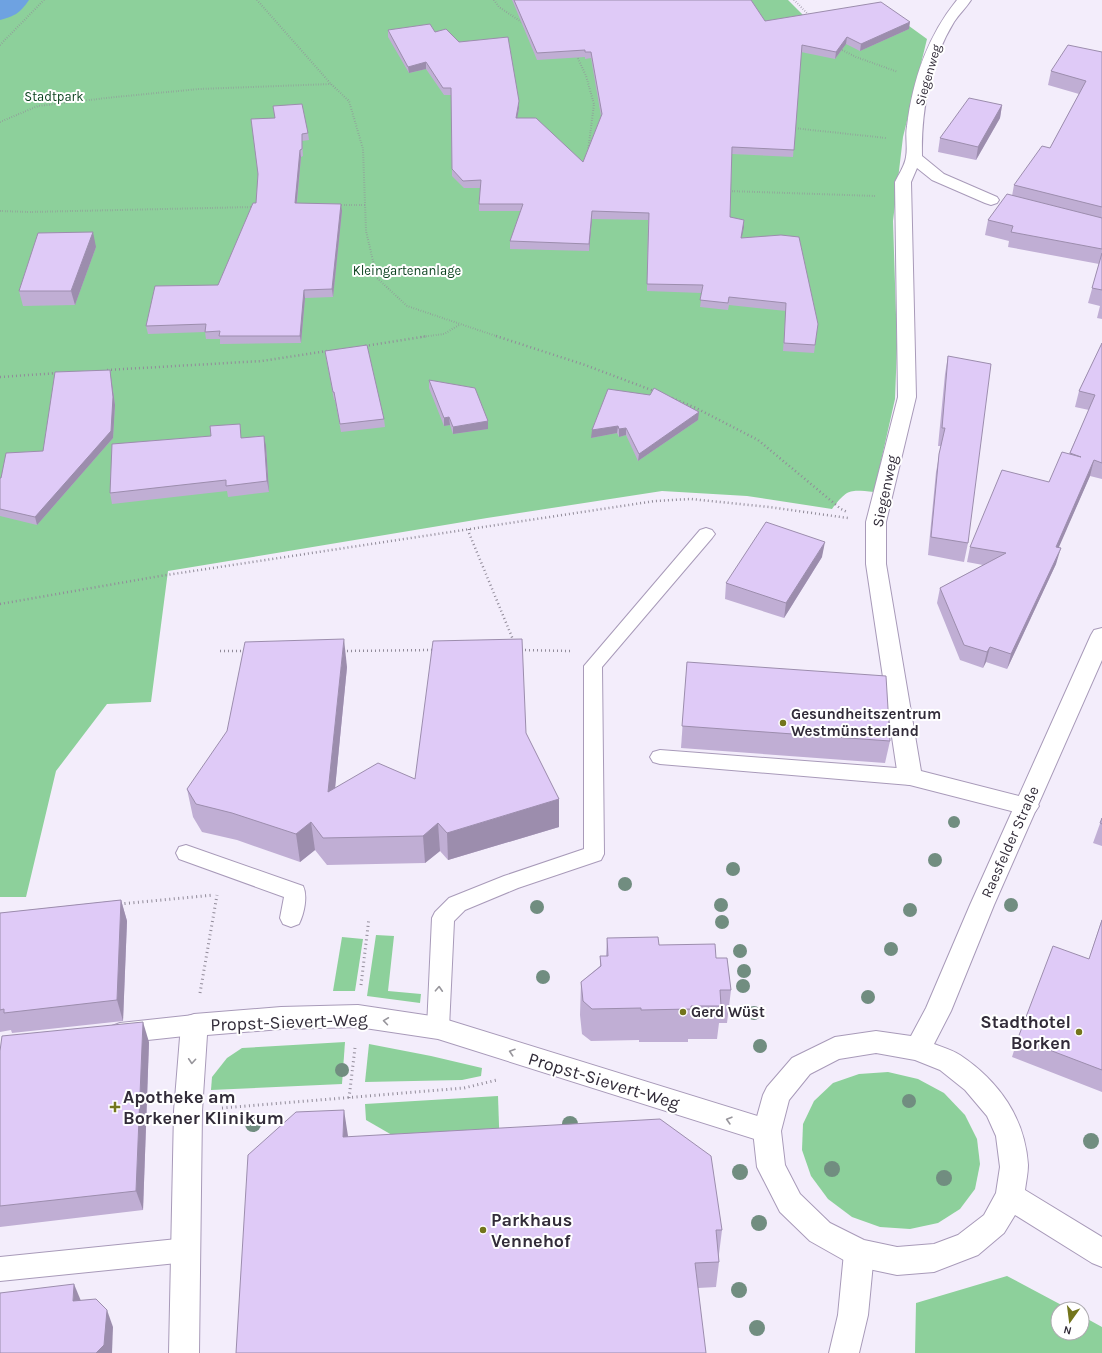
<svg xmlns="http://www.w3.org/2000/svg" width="1102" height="1353" viewBox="0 0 1102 1353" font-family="Karla,sans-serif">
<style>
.green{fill:#8dd09b}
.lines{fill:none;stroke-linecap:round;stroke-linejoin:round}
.river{fill:#6ea2e1;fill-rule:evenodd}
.service-casing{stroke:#a89ab9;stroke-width:2}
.minor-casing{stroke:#a89ab9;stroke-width:2}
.secondary-casing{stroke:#a89ab9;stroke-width:2}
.path-far2{stroke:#918b99;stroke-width:2;stroke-dasharray:0.5 2;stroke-linecap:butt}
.path-far1{stroke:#918b99;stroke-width:2.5;stroke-dasharray:1 3;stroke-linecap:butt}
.path{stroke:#918b99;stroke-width:3;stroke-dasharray:1 3.5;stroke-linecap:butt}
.service{fill:#fff;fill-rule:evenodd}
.minor{fill:#fff;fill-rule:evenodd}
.secondary{fill:#fff;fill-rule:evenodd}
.tree{fill:#718d80}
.wall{fill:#c0aed4}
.shaded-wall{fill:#9c8dad}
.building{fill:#dfcaf7;stroke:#9c8dad}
.oneway{stroke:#98969c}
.poi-dot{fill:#73751b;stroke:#fff;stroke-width:1.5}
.labels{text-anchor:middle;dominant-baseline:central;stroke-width:4;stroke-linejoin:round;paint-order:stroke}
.far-street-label{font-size:13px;fill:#322c39;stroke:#fff}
.far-park-label{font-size:13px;fill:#073f1b;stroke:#fff}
.street-label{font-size:15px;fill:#322c39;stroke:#fff}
.poi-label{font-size:15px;font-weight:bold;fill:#322c39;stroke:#fff;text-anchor:start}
.near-street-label{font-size:18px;fill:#322c39;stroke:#fff}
.near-poi-label{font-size:18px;font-weight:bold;fill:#322c39;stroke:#fff;text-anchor:start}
</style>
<rect width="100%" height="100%" fill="#f3edfb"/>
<g class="green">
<path d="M0,0H788L806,18L880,5L927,39L903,137L893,221L897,346L895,399L874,492C850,490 848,488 832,509L747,496L662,491L487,518L168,571L151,702L107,704L56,771L26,897H0Z"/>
<path d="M376,935L394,936L388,991L421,994L420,1003L367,996Z"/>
<path d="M342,937L363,939L355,991H333Z"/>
<path d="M345,1042L342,1084L211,1090L212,1077L227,1058L242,1048Z"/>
<path d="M369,1044L431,1056L482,1068L481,1076L462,1080L365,1082Z"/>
<path d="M888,1072L918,1079L944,1093L965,1115L977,1139L980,1164L975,1189L960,1209L938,1223L910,1229L880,1227L852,1217L828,1199L811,1176L802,1150L803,1124L814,1101L833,1083L859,1074Z"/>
<path d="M498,1096L500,1154L392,1135L366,1120L365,1104Z"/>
<path d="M1007,1276L1069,1309H1058V1333H1082V1316L1102,1327V1353H915L916,1303Z"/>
</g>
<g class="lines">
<path class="river" d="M0,0H29C20,13 15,16 0,20Z"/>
<g class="service-casing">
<g id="service">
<path d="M706,528L712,530L715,534L712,538L602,667L604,854L601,860L518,888L465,910L454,921L449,1028L446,1035L438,1038L430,1035L427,1028L432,918L435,912L449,898L504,876L584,849V666L700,530Z"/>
<path d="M660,750L910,769L917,772L920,777L917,782L910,785L660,764L653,762L650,757L653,752Z"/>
<path d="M186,845L303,886C308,896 304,914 299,924L291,927L283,924L280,918L284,897L179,859L176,853L179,847Z"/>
<path d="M194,1015L202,1018L205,1025L202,1032L194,1035L120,1043L112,1040L109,1033L112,1026L120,1023Z"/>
<path d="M187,1238L196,1242L200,1250L196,1258L187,1262L0,1281V1257Z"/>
</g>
</g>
<g class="minor-casing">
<g id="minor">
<path d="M957,0H971C966,8 959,14 954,22C930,61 921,111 922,156L944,174L997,197L999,200L997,203L991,205L985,203L932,180L917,168L911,182L916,397L886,522V564L921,771L1035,800L1039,806L1035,812L1027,815L902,783L898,777L866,564V522L898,397L895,182C899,174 905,165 906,157C908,147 905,136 907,126C913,79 927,37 957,0Z"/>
<path d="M358,1005L438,1017L767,1119L777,1122L781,1131L777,1140L767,1143L438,1039L358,1027L281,1029L207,1035L202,1111L199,1353H169L174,1111L181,1025L185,1017L194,1014L281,1007Z"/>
<path d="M859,1239L869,1243L874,1253L868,1315L859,1353H829L838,1315L844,1253L849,1243Z"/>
</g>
</g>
<g class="secondary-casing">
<path id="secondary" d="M1102,628V660L994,905L951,1011L934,1044C942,1047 952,1050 960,1055C999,1081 1025,1118 1028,1165C1028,1173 1026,1182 1025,1190L1102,1237V1267L1092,1263L1015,1215L1004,1233L978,1255L934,1272L897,1275L859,1267L849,1263L810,1241L780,1212L757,1167L753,1131L763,1095L767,1087L792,1058L835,1037L876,1031L911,1036L926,1008L970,905L1091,635L1094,630ZM876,1053L915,1060L940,1070L965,1090L987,1116L996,1136L1000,1167L996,1193L984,1215L958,1235L934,1244L897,1247L864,1240L830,1223L800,1194L785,1165L781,1131L789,1100L810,1074L839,1059Z"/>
</g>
<g class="path-far2">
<path d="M257,0L331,84L349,101L363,149L366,231L377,278L407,306L499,337"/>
<path d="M494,0L499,7L523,23"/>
<path d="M794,0L810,16"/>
<path d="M0,45L44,0"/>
<path d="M840,49L856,57L898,72"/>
<path d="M577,56L586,76L594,104L588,151"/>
<path d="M0,122L38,106L115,97L199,89L331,84"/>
<path d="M793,128L886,138"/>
<path d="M727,191L876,196"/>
<path d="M339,205H365"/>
<path d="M0,211L29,212L254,207"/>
<path d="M421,337L444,334L459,325"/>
</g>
<g class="path-far1">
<path d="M496,336L585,365L654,391"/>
<path d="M365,346L428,336"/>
<path d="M107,370L262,361L327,351"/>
<path d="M0,377L58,373"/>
<path d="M672,398L696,408L758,440L841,509L847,512"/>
<path d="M469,529V533L514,642"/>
<path d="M0,604L160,576L655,501L691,499L769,507L848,518"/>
<path d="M521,650L570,651"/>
<path d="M220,651H246"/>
<path d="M343,651L434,650"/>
</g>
<g class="path">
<path d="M120,904L214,895"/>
<path d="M361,985L369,918"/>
<path d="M200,993L217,895"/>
<path d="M349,1098L355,1048"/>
<path d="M222,1108L464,1088L497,1080"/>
</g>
<use href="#service" class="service"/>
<use href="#minor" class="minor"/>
<use href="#secondary" class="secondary"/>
</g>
<g class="tree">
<circle cx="954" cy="822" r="6"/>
<circle cx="935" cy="860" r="7"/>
<circle cx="733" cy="869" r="7"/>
<circle cx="625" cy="884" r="7"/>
<circle cx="721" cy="905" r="7"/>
<circle cx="1011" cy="905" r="7"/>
<circle cx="537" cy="907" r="7"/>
<circle cx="910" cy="910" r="7"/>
<circle cx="722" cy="922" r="7"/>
<circle cx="891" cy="949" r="7"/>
<circle cx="740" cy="951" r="7"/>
<circle cx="744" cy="971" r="7"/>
<circle cx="543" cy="977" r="7"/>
<circle cx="743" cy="986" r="7"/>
<circle cx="868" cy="997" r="7"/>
<circle cx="754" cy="1013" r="7"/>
<circle cx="760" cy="1046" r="7"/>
<circle cx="342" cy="1070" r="7"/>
<circle cx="909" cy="1101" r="7"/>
<circle cx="253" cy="1124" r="8"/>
<circle cx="570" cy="1124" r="8"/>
<circle cx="1091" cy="1141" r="8"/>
<circle cx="832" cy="1169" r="8"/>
<circle cx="740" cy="1172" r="8"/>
<circle cx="944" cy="1178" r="8"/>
<circle cx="759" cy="1223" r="8"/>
<circle cx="739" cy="1290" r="8"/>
<circle cx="757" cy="1328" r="8"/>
</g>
<g class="wall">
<path d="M512,0H751L765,21L909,29L860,51L846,44L835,59L801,52L793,157L732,154L730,217L744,220L741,238L818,324L814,353L783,351L786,311L729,305L728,310L700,307L702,293L647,291L648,220L592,219L589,251L510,249V241L521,211H479V204L480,188H464L452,176L451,95H444L426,69L409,73L388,37V30L435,32L519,108L517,118L583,162L601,116L591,58L585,59V57L537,60L513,2Z"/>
<path d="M1102,52V319L1097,318L1100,306L1088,303L1099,264L1008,247L1009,241L985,235L988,220L1012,196L1014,185L1050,148L1079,94L1048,85L1051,71Z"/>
<path d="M1002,105L1000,118L976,160L938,152L940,138Z"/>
<path d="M273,106L308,133L309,140L302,141L303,156L301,157L297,203L342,211L333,297L305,298L301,343L220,344V339H206L205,332L148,334L146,326L218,285L256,203L275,118Z"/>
<path d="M96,247L75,305L23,306L19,291Z"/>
<path d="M1102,343V479L1090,476L1058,548L1056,564L1007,669L986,662L983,668L960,660L937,603L940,588L983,565L967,562L970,547L1049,482L1069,454L1089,410L1075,407L1079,391Z"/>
<path d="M325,351L384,419L385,427L341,432L335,400H334L326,358Z"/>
<path d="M948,356L968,543L964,562L928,555L936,472L941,446H938L945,374Z"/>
<path d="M110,370L115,405L113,438L37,525L0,516V478L43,451Z"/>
<path d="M429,380L488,421V429L453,434L450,425L444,426L429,388Z"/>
<path d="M608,389L698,420L638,461L626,435L619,437L617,433L591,438Z"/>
<path d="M242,438L266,446L269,492L228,497L227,491L112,504L110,493Z"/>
<path d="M822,557L784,618L725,599L726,583Z"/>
<path d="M687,662L890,741L885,763L681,748Z"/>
<path d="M347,667L335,788L415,779L526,733L559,799V827L448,860L440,851L425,863L327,865L315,850L300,862L237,840L202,832L193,817L187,789Z"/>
<path d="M1102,818V846L1093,843Z"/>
<path d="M121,900L127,921L123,1021L12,1033L11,1030L0,1032V913Z"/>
<path d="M1102,919V1092L1012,1057L1018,1038L1089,959Z"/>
<path d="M607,938L659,945L716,958L731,990L727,1023H719L717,1039H688V1042H639V1040L591,1041L582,1034L580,1015L581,982L600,966V956H606Z"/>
<path d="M149,1042L143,1210L0,1227V1051Z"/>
<path d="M348,1137L722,1230L719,1254V1262L716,1287L698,1288Z"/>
</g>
<g class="shaded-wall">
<path d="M910,22L909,29L860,51L861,44Z"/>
<path d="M847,37L846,44L835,59L836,52Z"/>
<path d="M426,62V69L409,73L408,67Z"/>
<path d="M519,101V108L516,125V118Z"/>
<path d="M1002,105L1000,118L976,160L978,147Z"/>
<path d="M300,150L301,157L296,210L295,203Z"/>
<path d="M341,204L342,211L333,297L332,289Z"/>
<path d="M592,211V219L589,251V244Z"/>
<path d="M744,220V227L740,246L741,238Z"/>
<path d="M93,232L96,247L75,305L71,291Z"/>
<path d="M304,290L305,298L301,343L300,336Z"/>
<path d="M110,370L115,405L113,438L37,525L35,517Z"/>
<path d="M699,412L698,420L638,461L639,454Z"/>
<path d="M449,417L450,425L444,426V418Z"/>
<path d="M488,421V429L453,434V427Z"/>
<path d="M618,426L617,433L591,438L592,430Z"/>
<path d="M626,428V435L619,437V429Z"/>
<path d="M264,436L266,446L269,492L267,481Z"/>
<path d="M1094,460L1090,476L1052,563L1056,547Z"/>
<path d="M825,542L822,557L784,618L786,603Z"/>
<path d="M1061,548L1056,564L1007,669L1011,654Z"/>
<path d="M344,639L347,667L332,819L328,792Z"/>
<path d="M990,647L986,662L983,668L987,652Z"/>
<path d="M559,799V827L448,860L447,833Z"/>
<path d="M311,822L315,850L300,862L296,834Z"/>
<path d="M438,823L440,851L425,863L423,836Z"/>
<path d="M121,900L127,921L123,1021L117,1000Z"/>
<path d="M143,1022L149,1042L143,1210L136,1191Z"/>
<path d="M344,1110L348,1136L347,1163L343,1137Z"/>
<path d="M74,1284L81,1301H73Z"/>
<path d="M107,1310L113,1327L112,1353H96Z"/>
</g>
<g class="building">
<path d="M514,0H751L765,21L881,2L910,22L861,44L847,37L836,52L802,45L794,150L732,147L730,217L744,220L741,238L781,235L799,237L818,324L815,345L784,343L786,303L729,297L728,303L700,300L703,285L647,284L649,213L592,211L589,244L510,241L523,204H479L481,180L463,181L452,169L451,88H443L426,62L408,67L388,30L430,24L435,32L446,29L459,42L508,37L519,101L516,118H536L583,162L602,114L591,52H585V50L537,53Z"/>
<path d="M1068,45L1102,52V207L1014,185L1042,146L1050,148L1086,81L1051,71Z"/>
<path d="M969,98L1002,105L978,147L940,138Z"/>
<path d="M302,104L308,133L302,134V149L300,150L295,203L341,204L332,289L304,290L300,336H219L220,331L205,332L206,324L146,326L155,286L218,285L253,203H256L258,174L251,119L275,118L273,106Z"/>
<path d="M1007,194L1102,218V249L1011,232L1013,226L988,220Z"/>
<path d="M93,232L71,291H19L38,233Z"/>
<path d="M1102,253V290L1092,288Z"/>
<path d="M1102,343V463L1094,460L1056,547L1061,548L1011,654L990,647L987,652L964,645L940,588L1006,553L970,547L1002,470L1049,482L1062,452L1081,457L1070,453L1095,395L1079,391Z"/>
<path d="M367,345L384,419L340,424L334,392H333L325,351Z"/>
<path d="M948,356L991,364L968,543L931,537L939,454L945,428H942Z"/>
<path d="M110,370L113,397L111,431L35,517L0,509V478H1L6,453L43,451L55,372Z"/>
<path d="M429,380L475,388L488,421L453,427L449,417L444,418Z"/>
<path d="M654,388L699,412L639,454L626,428L619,429L618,426L592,430L608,389L650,395Z"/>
<path d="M240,424L241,438L264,436L267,481L226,486V480L110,493L112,444L211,436L210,426Z"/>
<path d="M766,522L825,542L786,603L726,583Z"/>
<path d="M344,639L328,792L378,763L415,779L433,641L522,639L526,733L559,799L447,833L438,823L423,836L323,838L311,822L296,834L232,813L196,804L187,789L227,731L245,642Z"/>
<path d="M687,662L886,676L890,741L682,726Z"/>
<path d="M1102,818V824L1100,823Z"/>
<path d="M121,900L117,1000L4,1013V1009L0,1010V913Z"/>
<path d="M1102,920V1070L1018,1038L1053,946L1089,959Z"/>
<path d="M658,937L659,945L715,944L716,958H727L731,990H720L721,1006H691V1009L641,1010V1008L592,1009L583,1001L581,982L601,966L600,956H608L607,938Z"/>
<path d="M143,1022L136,1191L0,1206V1051L2,1036Z"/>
<path d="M344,1110L343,1137L660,1119L711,1156L722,1230H716L719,1262L695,1263L706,1353H236L248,1155L296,1112Z"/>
<path d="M74,1284L73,1301L96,1299L107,1310L104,1345L96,1353H0V1293Z"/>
</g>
<defs><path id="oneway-chevron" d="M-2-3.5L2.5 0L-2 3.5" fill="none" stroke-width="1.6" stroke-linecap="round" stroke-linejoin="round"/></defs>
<g class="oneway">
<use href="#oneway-chevron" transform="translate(439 989) rotate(-87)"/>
<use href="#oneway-chevron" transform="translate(386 1021) rotate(-172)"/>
<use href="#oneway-chevron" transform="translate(512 1052) rotate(-162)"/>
<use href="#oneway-chevron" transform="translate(192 1061) rotate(94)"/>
<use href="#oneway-chevron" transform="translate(729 1120) rotate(-164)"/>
</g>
<g class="poi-dot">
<circle cx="783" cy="723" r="4"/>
<circle cx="683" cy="1012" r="4"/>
<circle cx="1079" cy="1032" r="4"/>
<path d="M113 1101h4v4h4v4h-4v4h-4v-4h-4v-4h4z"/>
<circle cx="483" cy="1230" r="4"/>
</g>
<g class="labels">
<g class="far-street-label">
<text transform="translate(928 75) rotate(-74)">Siegenweg</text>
</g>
<g class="far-park-label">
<text x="54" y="96">Stadtpark</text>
<text x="407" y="270">Kleingartenanlage</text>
</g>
<g class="street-label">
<text transform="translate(885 491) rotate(-78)">Siegenweg</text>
<text transform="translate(1010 842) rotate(-66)">Raesfelder Straße</text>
</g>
<g class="poi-label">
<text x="791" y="714">Gesundheitszentrum<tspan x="791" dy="17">Westmünsterland</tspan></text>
<text x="691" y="1012">Gerd Wüst</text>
</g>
<g class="near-street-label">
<text transform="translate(289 1022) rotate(-2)">Propst-Sievert-Weg</text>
<text transform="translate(604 1081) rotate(17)">Propst-Sievert-Weg</text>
</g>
<g class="near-poi-label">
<text x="1071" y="1022" text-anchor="end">Stadthotel<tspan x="1071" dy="21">Borken</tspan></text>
<text x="123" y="1097">Apotheke am<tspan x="123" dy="21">Borkener Klinikum</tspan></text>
<text x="491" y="1220">Parkhaus<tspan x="491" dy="21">Vennehof</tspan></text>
</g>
</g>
<g transform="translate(1070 1321) rotate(194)"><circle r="19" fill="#ffffff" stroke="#adabb0"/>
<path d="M0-3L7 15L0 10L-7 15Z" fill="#73751b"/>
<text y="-6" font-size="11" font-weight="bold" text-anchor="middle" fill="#322c39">N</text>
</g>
</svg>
